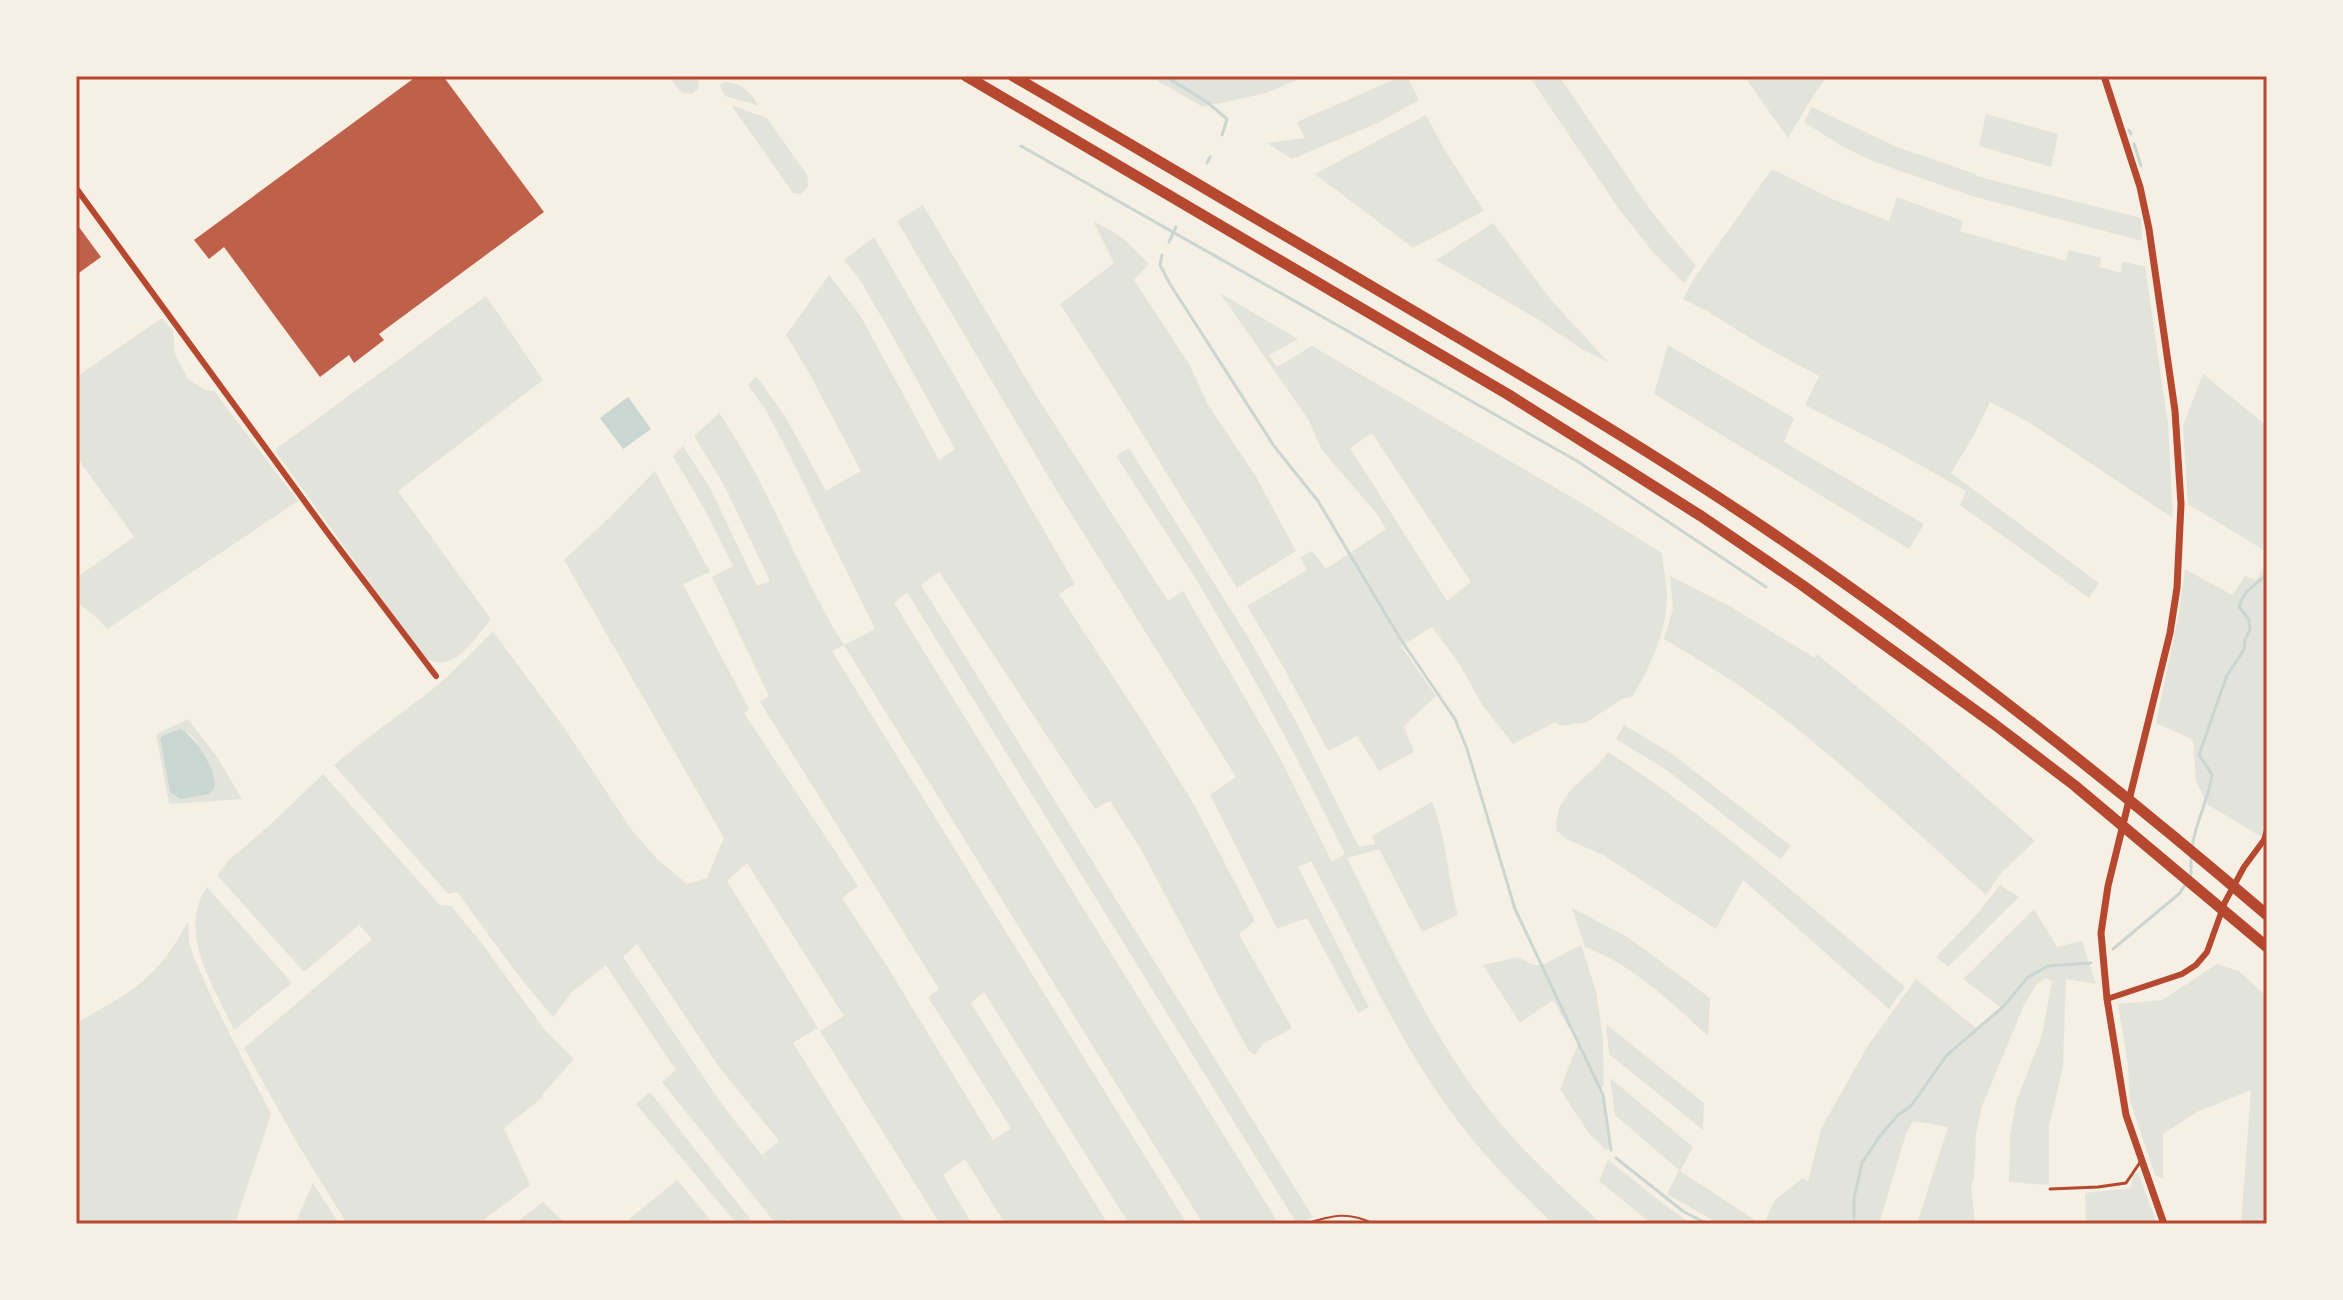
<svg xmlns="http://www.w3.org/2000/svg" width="2343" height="1300" viewBox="0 0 2343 1300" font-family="'DM Sans',sans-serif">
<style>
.green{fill:#e2e4dc;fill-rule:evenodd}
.water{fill:#c9d6d2}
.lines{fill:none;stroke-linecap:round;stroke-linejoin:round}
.stream{stroke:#c9d6d2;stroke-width:3}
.building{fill:#bf614a}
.path{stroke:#b5482f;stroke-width:2}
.service{stroke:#b5482f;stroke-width:3}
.minor{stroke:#b5482f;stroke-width:6}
.tertiary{stroke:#b5482f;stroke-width:7}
.motorway{stroke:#b5482f;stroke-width:11}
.neatline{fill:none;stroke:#b5482f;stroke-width:3}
</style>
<rect width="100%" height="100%" fill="#f6efe4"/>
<g class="green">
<path d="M668,76H696L699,84L698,89L691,94L682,93Z"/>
<path d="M1149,76H1306L1266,93L1203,107Z"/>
<path d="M1402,76H1407L1419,100L1380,122L1292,159L1267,143L1305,138L1297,122Z"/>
<path d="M1529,76H1559L1651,211L1696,266L1684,283L1652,251L1619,209Z"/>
<path d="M1744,76H1828L1815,93L1788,138Z"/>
<path d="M725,82C742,83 750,92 759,106L725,96L720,85Z"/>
<path d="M731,105L767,118L807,175C809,184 808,189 801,194L793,193Z"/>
<path d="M1812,107L1897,147L1976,174V176L2141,218L2142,241L1972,196L1875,162L1843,147L1804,122Z"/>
<path d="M1986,114L2058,134L2051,167L1979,146Z"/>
<path d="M1426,115L1444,149L1484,211L1413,248L1315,174Z"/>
<path d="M1772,169L1832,199L1889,221L1897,197L1963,221L1960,231L2066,261L2069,250L2101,258L2100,267L2121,273L2122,262L2145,266L2168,424L2173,518L2030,423L1990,402L1974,435L1951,473L2099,583L2089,598L1960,505L1966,491L1884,445L1805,405L1819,376L1763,346L1707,311L1683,299L1693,280Z"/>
<path d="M923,205L1034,392L1168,601L1183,591L1280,758L1332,862L1345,854L1296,757L1250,672L1196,579L1116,456L1129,448L1248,637L1299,727L1359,847L1375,844L1372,836L1432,802C1447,838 1447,877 1458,915L1422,932L1379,849L1347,858C1388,940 1427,1027 1482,1100C1516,1146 1560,1186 1602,1224H1553C1519,1191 1486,1159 1458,1121C1397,1042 1358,948 1311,861L1298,867L1369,1007L1358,1013L1307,918L1277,929L1210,795L1236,777L1055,488L897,221Z"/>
<path d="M1093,221L1122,237L1149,264L1134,280L1189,364L1208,405L1255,475L1296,551L1237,588L1121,399L1060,304L1114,263Z"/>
<path d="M1493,223L1552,301L1609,363L1582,349L1537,319L1436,260Z"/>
<path d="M874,237L1075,584L1059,594L1150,733L1196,808L1255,921L1239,934L1292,1028L1263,1044L1255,1055L1248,1050L1139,846L1110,801L1095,809L939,572L921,585L1313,1217L1297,1224L907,592L894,603L1279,1224H1203L844,645L832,651L1187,1224H1129L984,992L971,1003L1108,1224H1005L965,1159L943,1175L972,1224H940L820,1031L844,1016L747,863L727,881L818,1028L793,1043L906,1224H796L788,1219L782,1224H776L662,1082L676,1070L606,965L572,992L553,1017L521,979L457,892L448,894L334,765C366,738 401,714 434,688C455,670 474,650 493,631L565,729L633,832L657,859L687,884L707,878L724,838L564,560L611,516L655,471L710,572L683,584L749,709L744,713L858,886L842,898L887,966L993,1140L1011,1128L928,997L939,989L760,702L769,696L712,577L733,566L705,510L673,456L683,446L710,488L757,586L770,581L725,487L694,436L719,413C769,485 797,570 844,645L875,629L789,454L767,412L748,385L756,376L785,416L826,491L861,471L809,373L786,335L829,275L860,315L939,460L955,449L896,342L860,280L844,260ZM637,944L719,1067L779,1141L762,1155L721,1103L623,957Z"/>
<path d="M1220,293L1298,339L1269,355L1277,367L1312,346L1575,499L1662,553C1663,567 1667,582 1667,596C1667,631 1650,667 1633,696L1622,699L1587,722L1561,726L1556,722L1513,744L1483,706L1458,662L1432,627L1401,646L1436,696L1404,726L1414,752L1379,771L1357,736L1328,751L1285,670L1247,606L1307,570L1300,557L1312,551L1326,569L1386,529L1377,514L1322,450L1308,419ZM1372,433L1471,582L1447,601L1350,448Z"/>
<path d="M486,296L543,380L398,491L491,619C478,634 458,668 435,662C430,661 427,658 423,656L276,452L277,448Z"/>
<path d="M162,318L173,331L175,354L188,379L207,391H214L298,501L107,629L99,620L76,601V578L134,537L76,456V377Z"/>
<path d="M1668,345L1794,418L1784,442L1924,524L1909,549L1654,394Z"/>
<path d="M2203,374L2267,426V552L2188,504L2183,426Z"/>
<path d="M2267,561V840L2208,805L2196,781L2193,740L2156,723L2179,613L2185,569L2232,595L2245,576L2256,580Z"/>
<path d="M1670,576L1731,607L1815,658L1817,654L1917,736L2035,841L2001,873L1986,895C1918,833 1850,770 1777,713C1741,685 1703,662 1664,639L1673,609Z"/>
<path d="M188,719L217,757L242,799L169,804L156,734ZM188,733L194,738L215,780L170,792L160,739Z"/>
<path d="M1624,725L1671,753L1791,846L1780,859L1668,771L1616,739Z"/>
<path d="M1608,752C1715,821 1809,905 1905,987L1889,1009L1743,880L1716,929L1603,855L1566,839L1556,830C1556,789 1587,782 1608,752Z"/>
<path d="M323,774L440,905L451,906L484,946L544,1029L574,1059L542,1095L543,1097L504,1128L530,1185L478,1224H347L293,1136L244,1048L372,939L359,925L304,972L217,875L230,859L271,824Z"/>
<path d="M2000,885L2019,897L1948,967L1936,957L1978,913Z"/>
<path d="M207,887L292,983L234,1030C215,988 176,932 207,887Z"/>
<path d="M1572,908L1629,938L1710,998L1708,1036C1671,1002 1633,965 1585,947Z"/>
<path d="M2034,909L2057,947L2082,941L2096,984L2066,979L2063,1067L2049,1126V1185L2009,1182L2010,1136L2016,1102L2042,1035L2052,981L2046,978L2037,984L2024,1005L1982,1106L1976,1134L1974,1178L1971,1185L1975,1224H1917L1948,1127L1913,1121L1906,1134L1879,1224H1764L1774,1201L1802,1178L1808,1181L1821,1129L1867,1047L1916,979L1976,1028L2000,1007L1963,979Z"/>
<path d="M188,921L189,943L195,960L214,1003L271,1114L235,1224H76V1023C130,993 159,978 188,921Z"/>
<path d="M1581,945L1596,991L1603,1039L1604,1085L1599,1090L1603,1100L1610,1148L1606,1150L1588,1132L1560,1089L1578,1044L1553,1000L1520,1023L1483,965L1518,957L1533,965H1542Z"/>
<path d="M2217,964L2239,971L2267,997V1224H2241L2251,1090L2197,1112L2163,1134V1179L2155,1175L2130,1101L2128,1065L2118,1004L2162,1000Z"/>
<path d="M1606,1024L1704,1103L1703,1130L1609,1054Z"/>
<path d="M1610,1078L1693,1147L1680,1171L1761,1224H1719L1667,1194L1679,1170L1615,1115Z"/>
<path d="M650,1092L754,1224H737L636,1104Z"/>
<path d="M1608,1160L1666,1206L1692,1224H1652L1647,1220L1599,1181Z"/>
<path d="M2138,1172L2157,1224H2086L2085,1193L2130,1188L2132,1186V1175Z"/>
<path d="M677,1180L714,1224H623Z"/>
<path d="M313,1183L339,1224H295Z"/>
<path d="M543,1202L566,1224H514Z"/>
</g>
<g class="water">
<path d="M628,397L651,429L623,449L600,418Z"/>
<path d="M180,729C194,735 214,767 215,783C215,789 213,790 209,794L181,799L170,792L160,739L162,736Z"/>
</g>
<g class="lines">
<g class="stream">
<path d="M1165,76L1208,103L1227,119L1222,135"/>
<path d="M2129,130L2131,134"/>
<path d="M2134,144L2141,166"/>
<path d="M1021,146L1577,461L1766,587"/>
<path d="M1207,163L1210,157"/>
<path d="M1169,242L1176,227"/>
<path d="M1162,255L1160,265L1170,284L1274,446L1318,501L1401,640L1455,719L1467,749L1515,909L1603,1095L1611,1150"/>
<path d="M2192,848C2195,822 2209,800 2212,774L2199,755L2227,675L2244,650L2245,640L2250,629L2249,620L2239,607C2245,588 2254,587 2267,574"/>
<path d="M2113,949L2180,893L2191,875V856"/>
<path d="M1616,1158L1684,1212L1708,1224"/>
<path d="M1854,1224V1198L1862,1163L1879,1137L1898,1115L1911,1106L1947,1055L2004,1006L2028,977L2048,966L2091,963"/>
</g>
</g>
<g class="building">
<path d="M417,76H443L544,212L379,334L384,340L354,363L349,355L320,377L224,247L209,259L194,240Z"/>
<path d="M76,223L101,257L76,275Z"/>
</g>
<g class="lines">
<path class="path" d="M1305,1224C1333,1215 1347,1211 1375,1224"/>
<path class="service" d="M2050,1189L2098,1187L2126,1183L2141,1161"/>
<g class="minor">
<path d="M76,188L327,532L436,676"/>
<path d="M2107,999L2182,974L2196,965L2207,952L2225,902L2244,867L2264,840L2267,830"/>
</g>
<path class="tertiary" d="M2104,76L2140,187L2149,229L2175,411L2181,504L2177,588L2170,633L2108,886L2101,933L2107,999L2126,1115L2164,1224"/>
<g class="motorway">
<path d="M966,76L1509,395L1701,516L1802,585L1994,724L2074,785L2267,947"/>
<path d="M1013,76C1127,142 1240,209 1354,276C1478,349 1603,422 1724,501C1914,626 2094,767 2267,915"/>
</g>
</g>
<rect width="2343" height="1300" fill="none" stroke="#f6efe4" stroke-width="156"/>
<rect x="78" y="78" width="2187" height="1144" class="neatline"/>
</svg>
